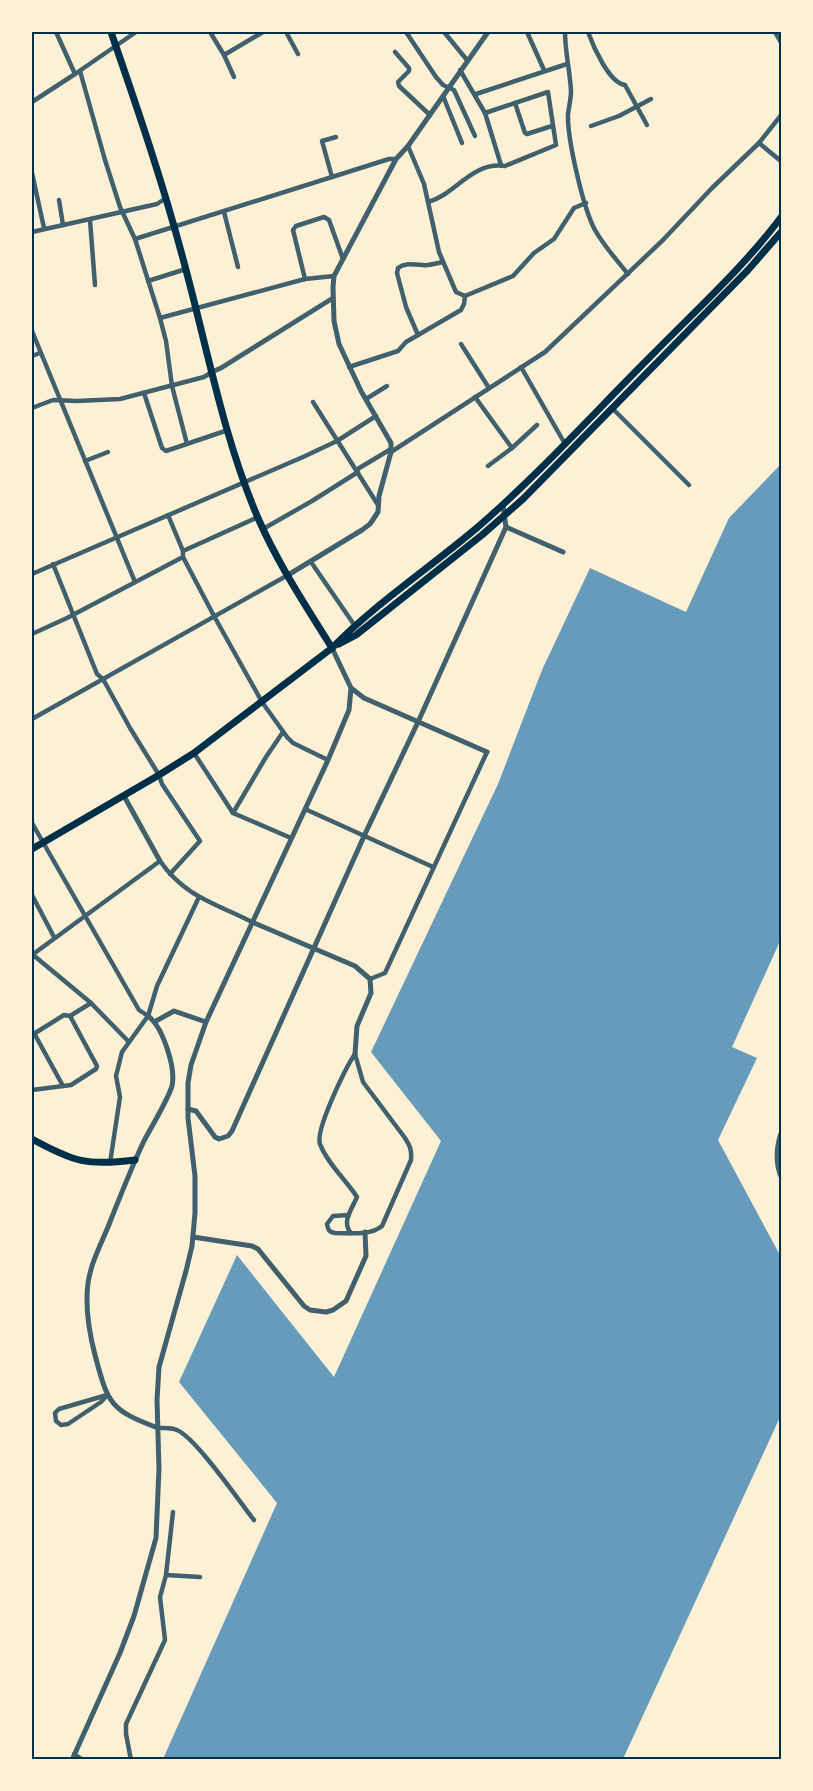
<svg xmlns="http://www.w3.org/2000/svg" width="813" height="1791" viewBox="0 0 813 1791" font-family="Literata,serif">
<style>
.water{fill:#669bbc}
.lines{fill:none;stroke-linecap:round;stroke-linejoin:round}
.minor{stroke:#3f606c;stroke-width:4.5}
.tertiary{stroke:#3f606c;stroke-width:5}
.primary{stroke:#003049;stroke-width:7}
.trunk{stroke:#003049;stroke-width:7}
.neatline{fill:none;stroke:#003049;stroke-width:2}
</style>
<rect width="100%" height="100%" fill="#fdf0d5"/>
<path class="water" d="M781,464V939L732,1047L757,1058L718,1140L781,1257V1415L623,1759H163L277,1503L179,1382L237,1255L334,1377L441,1141L371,1052L498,784L542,670L590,568L686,612L729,518Z"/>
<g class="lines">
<g class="minor">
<path d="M56,32L75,74"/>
<path d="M210,32L224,55L263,32"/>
<path d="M286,32L298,54"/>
<path d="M406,32L436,77L443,85L454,90L475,136"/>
<path d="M444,32L467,60"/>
<path d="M527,32L544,70"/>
<path d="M565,32C565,52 570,71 571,91C571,99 569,106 568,114C567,138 583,208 595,230C604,246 616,259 628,274"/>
<path d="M588,32C593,46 609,83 625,85L647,125"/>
<path d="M775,32L782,44"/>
<path d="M395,52L409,68V71L398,82L399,86L430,115"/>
<path d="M224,55L234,77"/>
<path d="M460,70L485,113L501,165"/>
<path d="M80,71L105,160L120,207L135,239L160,318L166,341L172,386L187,444"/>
<path d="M476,94L567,64"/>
<path d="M443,96L462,143"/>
<path d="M32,102L75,74L136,32"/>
<path d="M515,103L525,133L527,134L552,126"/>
<path d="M591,126L619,116L651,99"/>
<path d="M759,143L782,162"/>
<path d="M408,146L424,184L439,252L456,292L465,296L513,276L534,253L554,239L574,208L586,203"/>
<path d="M32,173L44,228"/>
<path d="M332,177L322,141L336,137"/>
<path d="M59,200L63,225"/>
<path d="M428,202C455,195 472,161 505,166L556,145L548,92L485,113"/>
<path d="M224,212L238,267"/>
<path d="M90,220L95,285"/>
<path d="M32,232L157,204L166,198"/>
<path d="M135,239L389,159H396"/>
<path d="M305,279L293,230L296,226L324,217L329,220L343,259"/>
<path d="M148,281L186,269"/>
<path d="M160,318L305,279L334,276"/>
<path d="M32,331L135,582"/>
<path d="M418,335L406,307L397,273L398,268C406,262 413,265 423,265C429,266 437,263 443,262"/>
<path d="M461,344L489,388"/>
<path d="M32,356L40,353"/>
<path d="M349,367L398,351L406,342L461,310L464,304L465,296"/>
<path d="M521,367L565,444"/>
<path d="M144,393L162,448L166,451L228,430"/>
<path d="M475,397L512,448"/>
<path d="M366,399L387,386"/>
<path d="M313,402L378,505"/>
<path d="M32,408L53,400L77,401L120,399L204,377L212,372"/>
<path d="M613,409L689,485"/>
<path d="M391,452L545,352L663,240L712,188L759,143L782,114"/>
<path d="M85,461L108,452"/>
<path d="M488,466L512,448L537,425"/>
<path d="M356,470L391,449"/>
<path d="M168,515L183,551V557L214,616L262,702L287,737L293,743L328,760"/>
<path d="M263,529L312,501L358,472"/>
<path d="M183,551L258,517"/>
<path d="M311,562L355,626"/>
<path d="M53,564L97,674L103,679L130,728L159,775L162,784L200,841L170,874"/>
<path d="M32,574L303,457L337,441L376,416"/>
<path d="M32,634L67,618L183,557"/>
<path d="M32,719L288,575"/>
<path d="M194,753L233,813L291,838"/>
<path d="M305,809L433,867"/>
<path d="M233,813L266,757L283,732"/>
<path d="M32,823L139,1010L148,1016"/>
<path d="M32,895L54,937"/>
<path d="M32,954L91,1003L128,1041"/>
<path d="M32,955L160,861C185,897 215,903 252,922"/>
<path d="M370,979L385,973L487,752"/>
<path d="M34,1033L63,1086"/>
<path d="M32,1035L64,1015L70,1016L91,1003"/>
<path d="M32,1090L71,1085L96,1069L97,1066L70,1016"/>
<path d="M110,1163L120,1097L116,1076L122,1052L148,1016L157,986L199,897"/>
<path d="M349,1215L333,1216L327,1224C328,1230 329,1232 335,1233C350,1233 370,1236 382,1226L411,1160C412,1150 410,1146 405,1138L363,1082L355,1054"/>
<path d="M351,1233C341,1222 352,1209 357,1197C346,1180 327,1163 320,1144C315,1130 346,1067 355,1054"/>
<path d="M107,1395L101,1402L68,1424L61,1425L56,1421L55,1413L59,1409Z"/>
<path d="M158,1428C165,1428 170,1427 177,1430C196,1438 239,1501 254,1520"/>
<path d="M166,1575L200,1577"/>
<path d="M74,1754L83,1760"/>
<path d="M131,1760L126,1734V1724L165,1640L160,1597L166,1575L173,1512"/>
</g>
<g class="tertiary">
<path d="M212,372L221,368L333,298"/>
<path d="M506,527L563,552"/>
<path d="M288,575L362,530L370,524L378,512L379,496L391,452V443L361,391L339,344L334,321L333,287L334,276L396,159L408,146L488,32"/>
<path d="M351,688L364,698L487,752"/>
<path d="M124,796L160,861"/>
<path d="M252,922L355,966L370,979L371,993L357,1026L355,1054"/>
<path d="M148,1016C163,1027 176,1068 172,1086C168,1100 150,1129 143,1143C130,1171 119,1199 108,1227C100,1246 91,1263 88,1283C85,1306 89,1332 95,1355C108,1404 110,1410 158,1428"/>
<path d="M156,1021L174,1011L206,1022"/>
<path d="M188,1109L196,1111L215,1137L219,1139L228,1136L232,1131L365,834L418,722L506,527L503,505"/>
<path d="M782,1131C776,1146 775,1164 782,1179"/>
<path d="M193,1237L252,1246L258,1249L304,1306L310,1310L326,1312L333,1310L346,1301L366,1256L365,1232"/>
<path d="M72,1760L120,1653L134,1616L156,1538L159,1469L157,1400L159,1367L186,1271L192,1246L195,1213V1176L188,1118V1083L191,1065L206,1022L328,760L349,710L351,688L332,648"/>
</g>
<g class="primary">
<path d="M111,32C138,110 165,189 186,270C208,352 224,439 258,518C278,564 306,606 332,648"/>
<path d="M32,1139C74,1162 87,1166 135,1160"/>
</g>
<g class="trunk">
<path d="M339,644L356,635L482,535L523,499L748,270L782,231"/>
<path d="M32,849L159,775L194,753L332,648C376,603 431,567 479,526C540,473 594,413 651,356C695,311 744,267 782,216"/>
</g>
</g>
<rect width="813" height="1791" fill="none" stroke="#fdf0d5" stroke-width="66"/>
<rect x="33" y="33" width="747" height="1725" class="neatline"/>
</svg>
